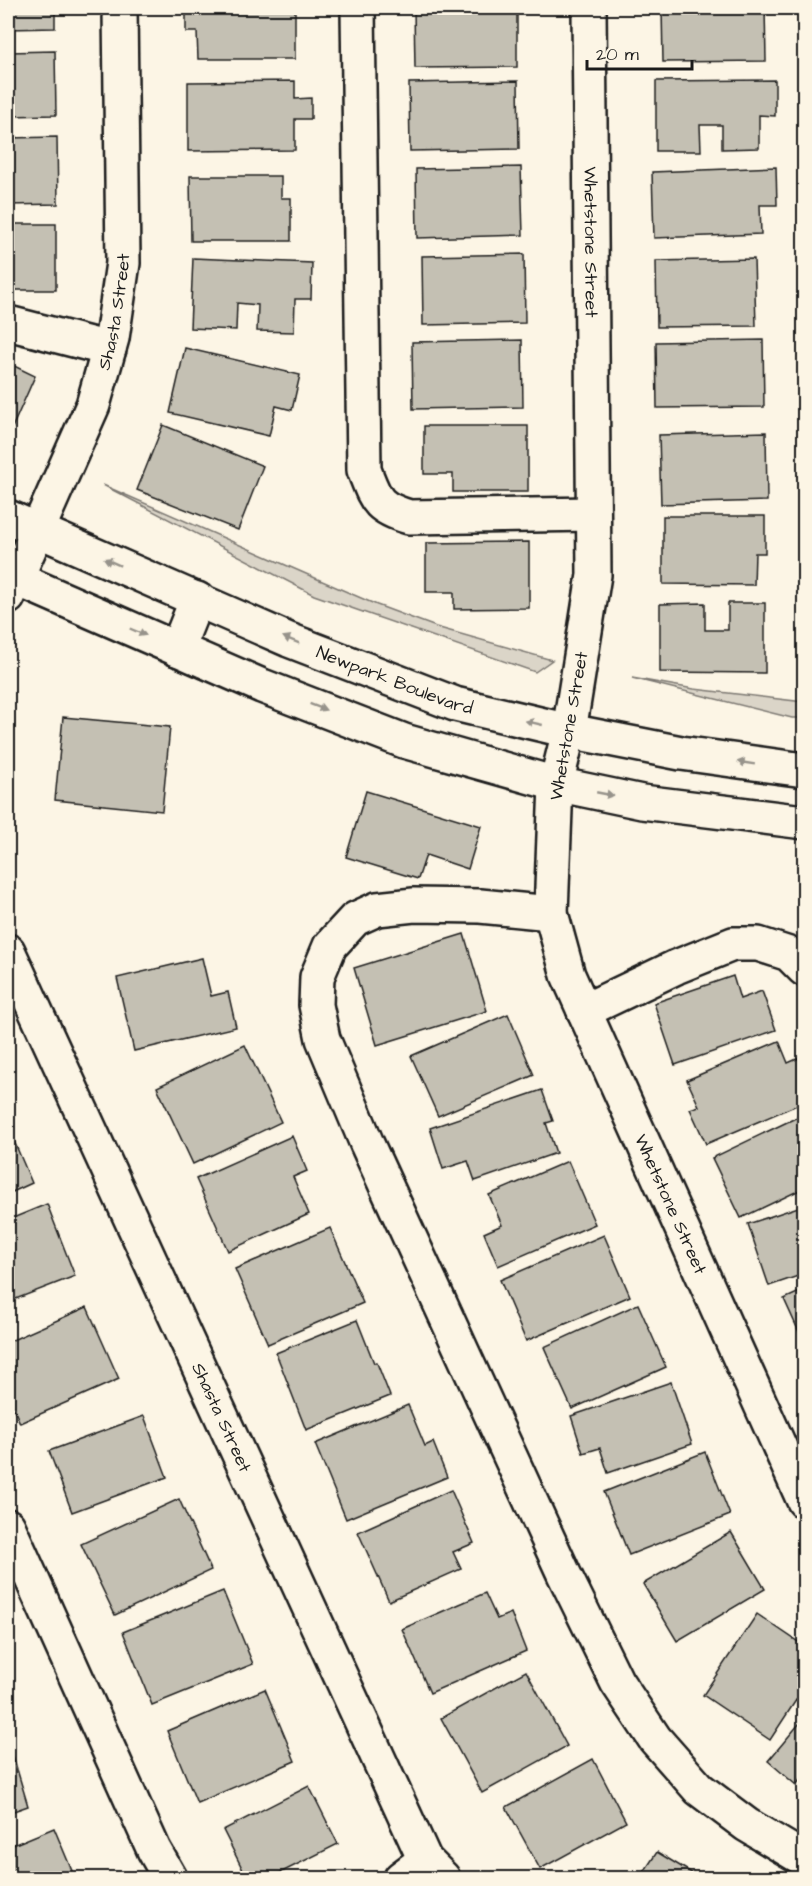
<svg xmlns="http://www.w3.org/2000/svg" width="812" height="1886" viewBox="0 0 812 1886" font-family="'Architects Daughter',sans-serif">
<style>
.green{fill:#dbd5c8;stroke:#7c7872;stroke-width:1.5}
.building{fill:#c4c0b3;stroke:#1c1c1c;stroke-width:1.5}
.lines{fill:none;stroke-linecap:round;stroke-linejoin:round}
.minor-casing{stroke:#1c1c1c;stroke-width:38}
.minor{stroke:#fcf5e5;stroke-width:33}
.oneway{fill:#97938b}
.labels{text-anchor:middle;dominant-baseline:central;stroke-width:4.5;stroke-linejoin:round;paint-order:stroke}
.street-label{font-size:18px;fill:#1c1c1c;stroke:#fcf5e5}
</style>
<rect width="100%" height="100%" fill="#fcf5e5"/>
<filter id="ink" filterUnits="userSpaceOnUse"><feTurbulence type="fractalNoise" baseFrequency=".0167" numOctaves="2"/><feDisplacementMap in="SourceGraphic" scale="12" xChannelSelector="R" yChannelSelector="G"/><feConvolveMatrix kernelMatrix="1 2 1 2 8 2 1 2 1" color-interpolation-filters="sRGB"/></filter>
<g filter="url(#ink)">
<g class="green">
<path d="M103,485L377,605L436,627L552,660L535,672L314,595Z"/>
<path d="M632,678L694,689L804,702V718H792Z"/>
</g>
<g class="building">
<path d="M8,8H55V28L8,29Z"/>
<path d="M186,8H295V59H198L197,32H186Z"/>
<path d="M414,8H517V67L415,68Z"/>
<path d="M662,8H765L766,61L663,62Z"/>
<path d="M55,51L56,115L8,116V52Z"/>
<path d="M775,80V116L759,115V148L722,149V125H700L701,151H656V81Z"/>
<path d="M295,81V99L311,98V119H295V150L188,151V82Z"/>
<path d="M518,81L519,149L410,151L409,83Z"/>
<path d="M57,137L58,204L8,205V138Z"/>
<path d="M521,167L523,235L417,238L416,169Z"/>
<path d="M776,167L777,205H760L761,234L654,238L652,172Z"/>
<path d="M190,176H281V198H291V241H191Z"/>
<rect x="8" y="224" width="48" height="66"/>
<path d="M524,254L525,323L423,325L422,256Z"/>
<path d="M193,258L312,263L311,299H295L294,332L257,331L258,305L237,303L236,330L190,328Z"/>
<path d="M754,259L756,326L657,327L656,261Z"/>
<path d="M522,340L523,407L413,409L412,342Z"/>
<path d="M763,340L764,407L657,408L656,342Z"/>
<path d="M185,348L300,375L292,410L276,406L269,436L170,413Z"/>
<path d="M8,363L35,376L8,437Z"/>
<path d="M163,425L263,466L238,530L137,490Z"/>
<path d="M424,426H528V492H453V474H424Z"/>
<path d="M766,432L767,501L661,504L659,435Z"/>
<path d="M663,516H765V553H755L754,585L663,584Z"/>
<path d="M529,542V608L454,609V592H426V543Z"/>
<path d="M705,603V630H728V603H765V673L660,672V604Z"/>
<path d="M63,717L170,727L162,811L55,800Z"/>
<path d="M366,791L481,826L468,869L426,855L418,879L346,857Z"/>
<path d="M464,934L487,1011L377,1045L354,968Z"/>
<path d="M202,958L211,996L228,992L236,1027L134,1051L117,978Z"/>
<path d="M733,976L740,999L762,991L776,1030L675,1065L654,1003Z"/>
<path d="M508,1014L534,1075L438,1116L411,1056Z"/>
<path d="M779,1041L788,1063L799,1058L804,1071V1102L706,1144L690,1109L699,1106L687,1080Z"/>
<path d="M245,1045L281,1122L193,1164L157,1087Z"/>
<path d="M542,1090L553,1121L546,1123L556,1153L475,1181L468,1161L443,1169L430,1128Z"/>
<path d="M804,1114V1188L741,1218L712,1158Z"/>
<path d="M8,1127L32,1183L8,1194Z"/>
<path d="M292,1136L307,1171L293,1177L309,1214L228,1251L196,1179Z"/>
<path d="M568,1161L595,1224L498,1266L484,1233L502,1225L489,1195Z"/>
<path d="M47,1204L75,1276L8,1302V1220Z"/>
<path d="M804,1205V1274L769,1286L748,1224Z"/>
<path d="M330,1228L363,1303L268,1344L235,1269Z"/>
<path d="M604,1235L630,1296L526,1341L500,1280Z"/>
<path d="M804,1290V1343L784,1299Z"/>
<path d="M638,1304L666,1367L572,1409L544,1347Z"/>
<path d="M87,1307L119,1379L20,1423L8,1395V1342Z"/>
<path d="M357,1320L374,1363H377L390,1396L306,1430L276,1353Z"/>
<path d="M671,1382L692,1444L608,1473L600,1448L583,1453L571,1416Z"/>
<path d="M408,1405L425,1446L433,1442L447,1477L346,1519L315,1444Z"/>
<path d="M144,1416L167,1477L72,1512L49,1451Z"/>
<path d="M705,1452L730,1515L629,1555L604,1492Z"/>
<path d="M451,1490L474,1543L453,1552L461,1569L389,1601L358,1532Z"/>
<path d="M179,1499L211,1570L115,1615L81,1544Z"/>
<path d="M731,1532L765,1589L677,1641L643,1584Z"/>
<path d="M223,1591L253,1664L152,1705L123,1632Z"/>
<path d="M485,1593L497,1619L511,1613L526,1651L430,1693L402,1629Z"/>
<path d="M757,1614L804,1646V1688L770,1740L703,1695Z"/>
<path d="M526,1671L567,1746L482,1793L441,1718Z"/>
<path d="M265,1689L295,1761L197,1803L167,1731Z"/>
<path d="M804,1718V1775L796,1785L768,1761Z"/>
<path d="M8,1739L28,1806L8,1813Z"/>
<path d="M593,1759L626,1822L540,1869L506,1807Z"/>
<path d="M309,1786L338,1844L270,1878H247L223,1830Z"/>
<path d="M54,1828L75,1878H8V1847Z"/>
<path d="M657,1852L700,1878H640Z"/>
</g>
<g class="lines">
<g class="minor-casing">
<g id="minor">
<path d="M358,8L364,470C376,500 376,507 409,517L593,514"/>
<path id="s1" d="M589,8L594,575L569,731L556,784L551,913L568,975L804,1501"/>
<path d="M8,323L109,349"/>
<path id="s2" d="M8,517L289,640L455,704L569,731L681,753L804,770"/>
<path d="M8,575L262,686L404,741L556,784L642,802L804,822"/>
<path id="s3" d="M8,597L93,405L112,338L123,263L120,8"/>
<path d="M177,649L197,599"/>
<path d="M551,913L480,906L414,905L377,909L355,919L330,946L317,977L316,1005L323,1039L367,1144L564,1574L617,1682L655,1739L699,1789L747,1825L804,1859"/>
<path id="s4" d="M8,951L425,1860L443,1878"/>
<path d="M584,1011L676,967L733,944H758L789,954L804,969"/>
<path d="M8,1526L154,1850L170,1878"/>
<path d="M401,1878L425,1860"/>
</g>
</g>
<use href="#minor" class="minor"/>
</g>
<defs><path id="oneway-solid" d="M-6-.8H1V-3.2L6.5 0L1 3.2V.8H-6Z" transform="scale(1.5)"/></defs>
<g class="oneway">
<use href="#oneway-solid" transform="translate(112 562) rotate(-156)"/>
<use href="#oneway-solid" transform="translate(138 632) rotate(23)"/>
<use href="#oneway-solid" transform="translate(291 640) rotate(-158)"/>
<use href="#oneway-solid" transform="translate(318 707) rotate(21)"/>
<use href="#oneway-solid" transform="translate(534 723) rotate(-167)"/>
<use href="#oneway-solid" transform="translate(746 763) rotate(-171)"/>
<use href="#oneway-solid" transform="translate(605 794) rotate(11)"/>
</g>
</g>
<g class="labels">
<g class="street-label">
<text stroke="none"><textPath href="#s1" startOffset="234">Whetstone Street</textPath></text>
<text stroke="none"><textPath href="#s3" startOffset="306">Shasta Street</textPath></text>
<text stroke="none"><textPath href="#s2" startOffset="420">Newpark Boulevard</textPath></text>
<text transform="translate(569 726) rotate(-80)">Whetstone Street</text>
<text stroke="none"><textPath href="#s1" startOffset="1224">Whetstone Street</textPath></text>
<text stroke="none"><textPath href="#s4" startOffset="513">Shasta Street</textPath></text>
</g>
</g>
<rect width="812" height="1886" fill="none" stroke="#fcf5e5" stroke-width="30"/>
<rect x="15" y="15" width="782" height="1856" fill="none" stroke="#1c1c1c" stroke-width="2" filter="url(#ink)"/>
<path d="M587 60v9h105v-9" fill="none" stroke="#1c1c1c" stroke-width="3"/>
<text x="596" y="60" font-size="18" fill="#1c1c1c" stroke="#fcf5e5" stroke-width="4.5" paint-order="stroke">20 m</text>
</svg>
